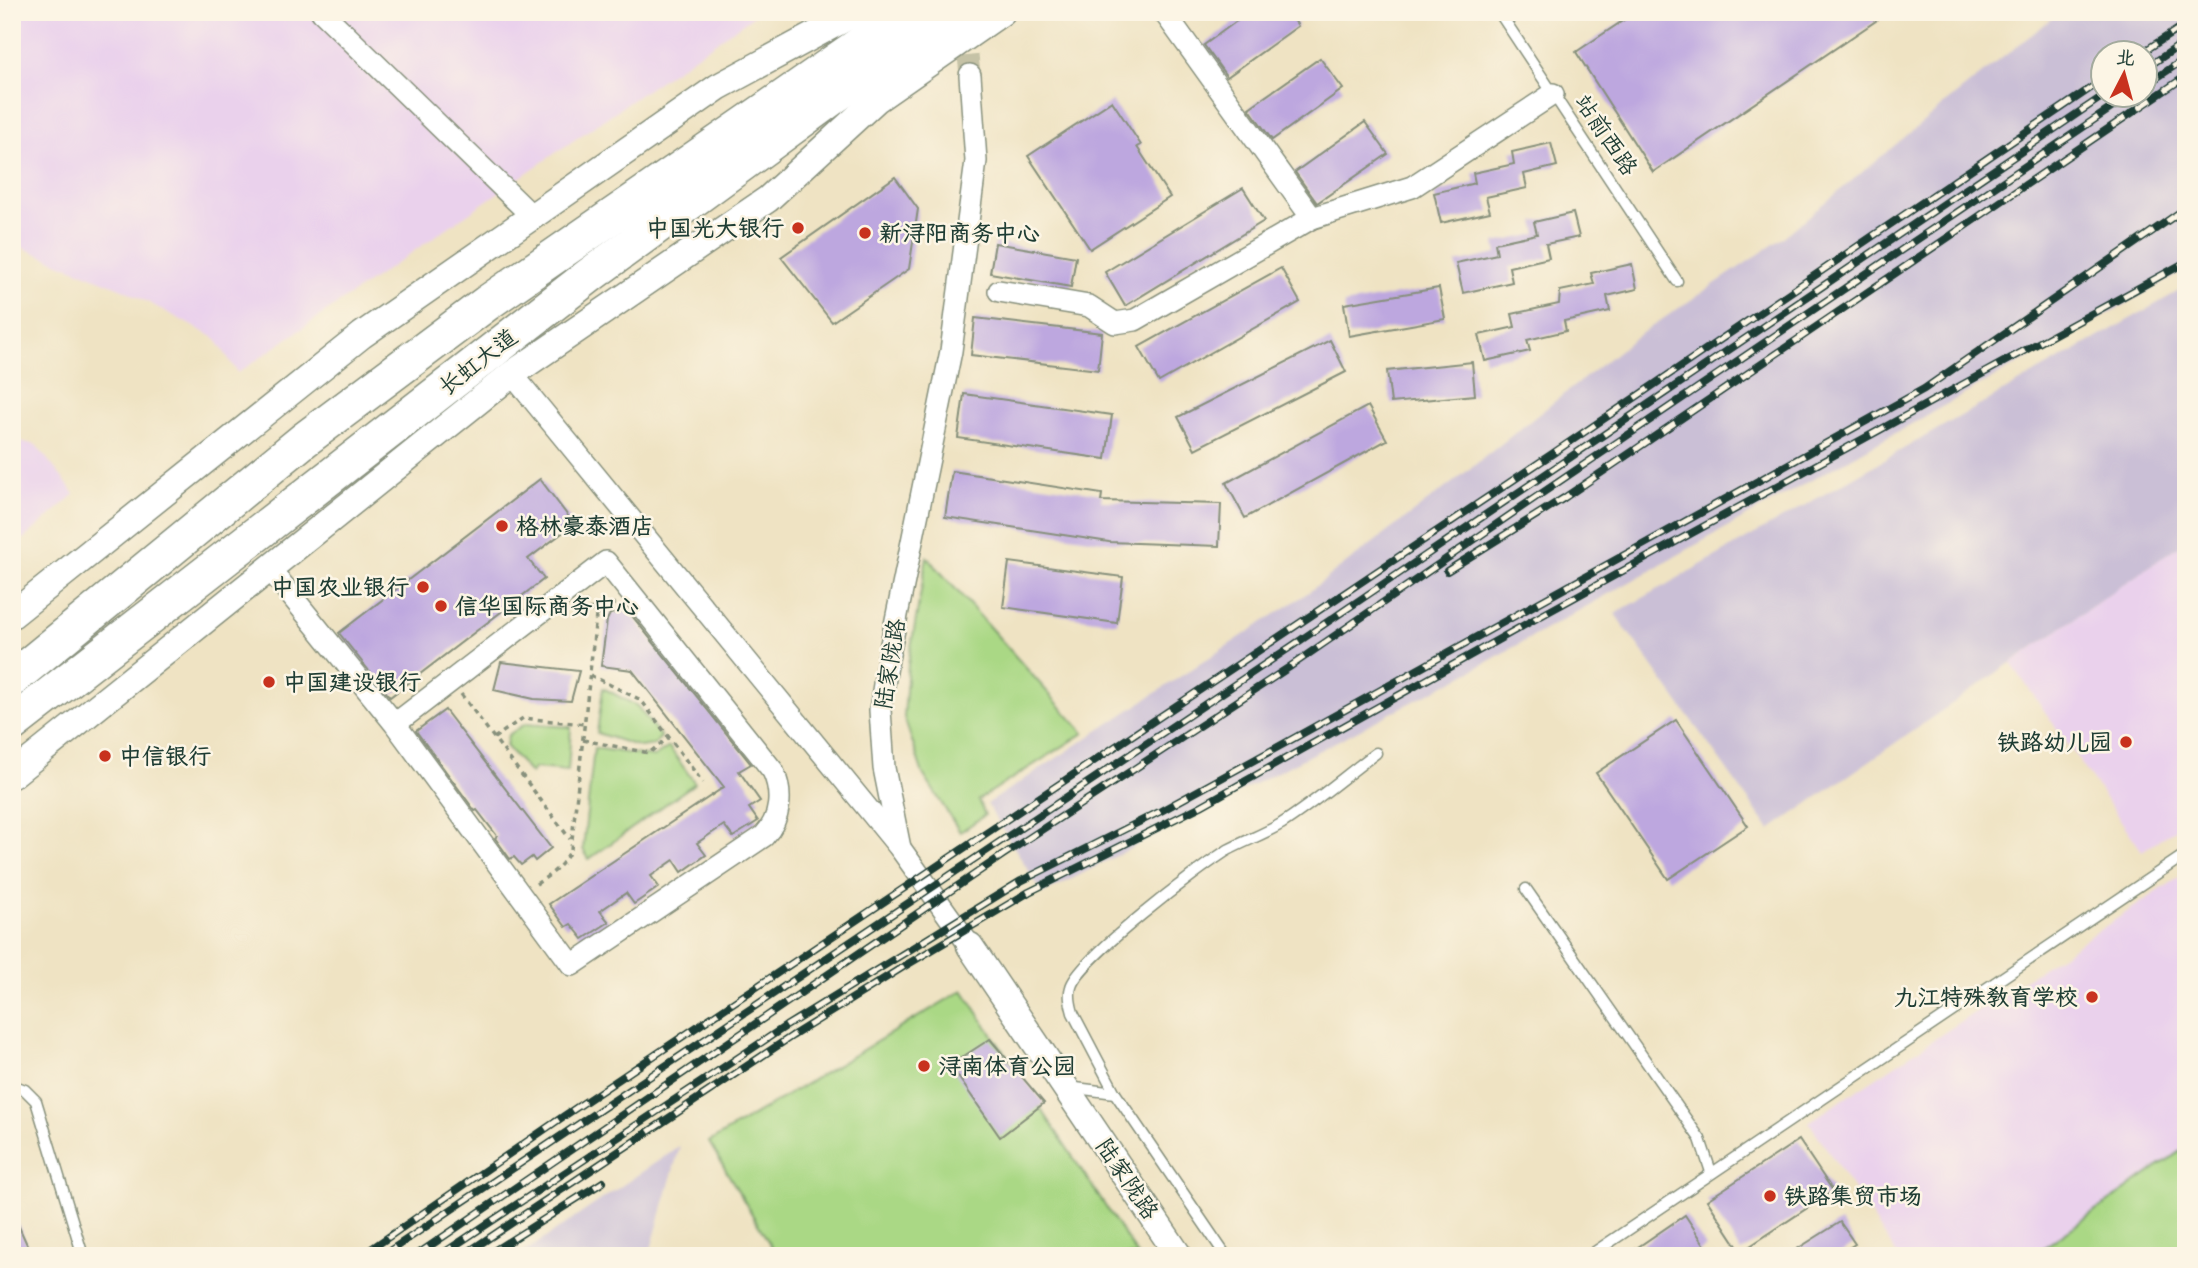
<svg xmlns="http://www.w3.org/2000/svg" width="2198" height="1268" viewBox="0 0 2198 1268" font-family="Sriracha,'LXGW WenKai TC',sans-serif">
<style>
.built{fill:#ead1ec}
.industrial{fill:#cabfd6;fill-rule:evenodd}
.green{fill:#aad885;stroke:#648a5c;stroke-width:2}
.building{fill:#bda7df}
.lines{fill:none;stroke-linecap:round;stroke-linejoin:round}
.minor-tunnel{stroke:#c5c2a6;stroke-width:21;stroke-dasharray:21 10;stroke-linecap:butt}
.service-casing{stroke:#87907c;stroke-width:13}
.minor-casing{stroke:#87907c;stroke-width:24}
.tertiary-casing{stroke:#87907c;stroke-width:29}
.trunk-casing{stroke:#87907c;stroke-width:38}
.path{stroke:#87907c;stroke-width:3.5;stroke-dasharray:5 5;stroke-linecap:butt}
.service{stroke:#fff;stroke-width:10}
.minor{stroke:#fff;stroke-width:21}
.tertiary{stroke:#fff;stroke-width:26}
.trunk{stroke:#fff;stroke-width:35}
.rail-casing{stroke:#1f3d34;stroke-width:8}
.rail{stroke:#fcf5e5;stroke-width:5;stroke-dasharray:16;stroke-linecap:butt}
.poi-dot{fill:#c8321e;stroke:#fcf5e5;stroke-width:2.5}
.labels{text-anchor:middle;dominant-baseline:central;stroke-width:5;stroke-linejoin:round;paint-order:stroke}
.street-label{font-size:23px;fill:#1f3d34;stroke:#fcf5e5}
.poi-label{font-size:23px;font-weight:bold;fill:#1f3d34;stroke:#fcf5e5;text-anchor:start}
</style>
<rect width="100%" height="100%" fill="#fcf5e5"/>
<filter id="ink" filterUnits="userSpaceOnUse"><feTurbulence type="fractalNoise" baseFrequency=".0143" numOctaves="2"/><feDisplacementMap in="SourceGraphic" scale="14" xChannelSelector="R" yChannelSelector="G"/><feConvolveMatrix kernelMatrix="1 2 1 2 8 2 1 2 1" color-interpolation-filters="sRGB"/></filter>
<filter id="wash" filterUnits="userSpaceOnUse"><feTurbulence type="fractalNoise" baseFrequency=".00686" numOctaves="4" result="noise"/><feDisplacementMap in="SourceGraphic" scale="28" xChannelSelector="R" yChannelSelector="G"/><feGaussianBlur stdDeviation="1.57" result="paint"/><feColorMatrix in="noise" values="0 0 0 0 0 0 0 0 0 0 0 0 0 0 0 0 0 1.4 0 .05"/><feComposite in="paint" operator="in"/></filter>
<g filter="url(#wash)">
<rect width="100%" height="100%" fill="#efe3c3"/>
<g class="built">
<path d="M12,12H759L238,373L215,338L125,290L16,245L12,240Z"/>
<path d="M12,439L36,445L75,494L12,549Z"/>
<path d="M2186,541V822L2142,851L2011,663Z"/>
<path d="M2186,873V1256H1898L1809,1122Z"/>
</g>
<g class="industrial">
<path d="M2060,12H2186V270L1464,675L1043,894L987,804L1306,594L1452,483L1636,337L1780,240L1957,94ZM2104,52H2146V94H2104Z"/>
<path d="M2186,287V541L1770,830L1615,614Z"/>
<path d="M680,1146L649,1256H519Z"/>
</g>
<g class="green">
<path d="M927,557L1084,733L978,800L985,815L960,832L923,774L904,717L908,664Z"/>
<path d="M603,688L637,706L661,737L654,745L640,747L597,733Z"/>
<path d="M525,724L571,727L568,771L534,768L531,774L506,746L508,735Z"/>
<path d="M669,747L695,783L589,859L583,849L594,748L654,757Z"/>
<path d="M963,990L1138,1256H777L709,1142Z"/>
<path d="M2182,1150L2186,1156V1256H2032Z"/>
</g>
<g id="blocks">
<g class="building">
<path d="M1249,12H1289L1298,26L1227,77L1204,45Z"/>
<path d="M1636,12H1889L1653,172L1576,52Z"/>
<path d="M1320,58L1343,89L1272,140L1249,108Z"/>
<path d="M1112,101L1141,145L1137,147L1170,197L1090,249L1028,156Z"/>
<path d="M1365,122L1388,154L1317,203L1295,172Z"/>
<path d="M1551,143L1557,166L1524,174L1527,188L1486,197L1490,212L1441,223L1434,193L1475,183L1473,173L1514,164L1512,152Z"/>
<path d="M895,177L918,209L909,269L832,322L781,257Z"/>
<path d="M1243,188L1264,221L1125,306L1105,272Z"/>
<path d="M1573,213L1579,237L1546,244L1549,258L1509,267L1512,282L1463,293L1456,263L1497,254L1495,243L1537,234L1534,222Z"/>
<path d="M995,243L1076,257L1071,287L990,273Z"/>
<path d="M1632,264L1637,289L1607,296L1610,311L1564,321L1566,331L1527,340L1530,351L1485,361L1479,335L1515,327L1512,314L1559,304L1560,291L1594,284L1591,273Z"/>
<path d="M1281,268L1300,302L1159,382L1139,347Z"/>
<path d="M1439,288L1445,319L1349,336L1344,304Z"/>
<path d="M975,318L1102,333L1098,370L971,355Z"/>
<path d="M1330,340L1346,372L1195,449L1178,417Z"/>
<path d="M1472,362L1475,395L1391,403L1387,371Z"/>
<path d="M964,394L1112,415L1106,459L958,438Z"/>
<path d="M1368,406L1387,440L1245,518L1226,483Z"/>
<path d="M952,471L1102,494L1101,501L1221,504L1219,546L1109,542L945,517Z"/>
<path d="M540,479L574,524L528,559L544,579L390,697L339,633Z"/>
<path d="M1009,562L1123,577L1117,623L1003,607Z"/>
<path d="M622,611L629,612L751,764L739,771L760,801L749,808L758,821L733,837L724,825L697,843L706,855L682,872L674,860L651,876L659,887L634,904L626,893L600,911L609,922L583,939L571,924L566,927L549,904L724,787L632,670L601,666L607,620L610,614Z"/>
<path d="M501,662L579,671L571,701L534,699L494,690Z"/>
<path d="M445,710L551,848L535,861L532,857L521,865L514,857L510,859L495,838L497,836L477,810L475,811L416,731Z"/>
<path d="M1676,720L1748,826L1668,879L1596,773Z"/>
<path d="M990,1039L1044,1103L1000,1137L950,1065Z"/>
<path d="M1799,1140L1833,1191L1741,1252L1707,1200Z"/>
<path d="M12,1211L29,1249L13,1256H12Z"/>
<path d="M1685,1215L1706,1247L1693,1256H1625Z"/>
<path d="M1840,1222L1855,1244L1836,1256H1786Z"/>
</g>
</g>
</g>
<g filter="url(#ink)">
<use href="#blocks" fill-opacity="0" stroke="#87907c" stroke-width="2"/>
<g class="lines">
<path class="minor-tunnel" d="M965,25L970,75"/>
<g class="service-casing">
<g id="service">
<path d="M1499,12L1677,281"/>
<path d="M1526,889L1700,1139L1711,1172"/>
<path d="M12,1085L25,1090L36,1101L83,1256"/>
<path d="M1068,1087L1115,1093"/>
<path d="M1226,1256L1115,1093L1073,1013C1071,1005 1068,996 1071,987C1078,960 1200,867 1228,850C1245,841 1264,834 1281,824C1314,803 1345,776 1376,753"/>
<path d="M1589,1256L2186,854"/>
</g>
</g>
<g class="minor-casing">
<g id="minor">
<path d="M322,12L532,216"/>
<path d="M1164,12L1312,218"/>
<path d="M999,291L1089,306L1115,323L1135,320L1312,218L1412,187L1553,94"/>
<path d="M512,374L900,848L970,946"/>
<path d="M269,568L395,724L572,965L764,836C781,818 783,793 773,771L606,562L395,724"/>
<path d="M900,848L884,768L880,710L888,659L951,351L976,161L970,75"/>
</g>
</g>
<g class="tertiary-casing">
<g id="tertiary">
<path d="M12,615L362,335L718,87L857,12"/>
<path d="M12,775L512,374L768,199L877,99L1002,12"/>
<path d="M970,946L1179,1256"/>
</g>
</g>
<g class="trunk-casing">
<g id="trunk">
<path d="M12,679L304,440L487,303L907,12"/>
<path d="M12,724L590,275L836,95L955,12"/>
</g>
</g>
<g class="path">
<path d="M596,616L615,603"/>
<path d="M590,675L641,700L703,783"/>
<path d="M461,694L570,839"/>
<path d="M494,738L523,718L584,724"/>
<path d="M583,740L649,753L668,738"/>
<path d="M536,884C552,874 563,866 571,849L596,616L585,601"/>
</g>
<use href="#service" class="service"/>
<use href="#minor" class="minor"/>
<use href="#tertiary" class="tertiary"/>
<use href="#trunk" class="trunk"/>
<g class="rail-casing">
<g id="rail">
<path d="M2143,52L2186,24"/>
<path d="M2146,68L2186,41"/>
<path d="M2146,85L2186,58"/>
<path d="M1447,571L1564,498L2186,76"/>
<path d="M361,1256L564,1116L1552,454L2104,79"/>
<path d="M382,1256L1289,648L2106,94"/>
<path d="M415,1256L1003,855L1288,668L1523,506L2132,94"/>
<path d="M439,1256L786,1026L1021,881L1161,811L1287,742L1924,389L2186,208"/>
<path d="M462,1256L792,1036L903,967L1029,892L1201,806L1535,619L2186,262"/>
<path d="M486,1256L603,1182"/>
</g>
</g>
<use href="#rail" class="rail"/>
</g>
</g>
<g class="poi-dot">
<circle cx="798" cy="228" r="7"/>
<circle cx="865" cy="233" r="7"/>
<circle cx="502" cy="526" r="7"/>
<circle cx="423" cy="587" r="7"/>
<circle cx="441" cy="606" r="7"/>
<circle cx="269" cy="682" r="7"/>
<circle cx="2126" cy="742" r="7"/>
<circle cx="105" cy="756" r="7"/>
<circle cx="2092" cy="997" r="7"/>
<circle cx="924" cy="1066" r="7"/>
<circle cx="1770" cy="1196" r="7"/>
</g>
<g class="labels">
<g class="street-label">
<text transform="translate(1606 135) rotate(56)">站前西路</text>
<text transform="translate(478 362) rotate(-38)">长虹大道</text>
<text transform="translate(890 664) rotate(-81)">陆家陇路</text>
<text transform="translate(1127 1179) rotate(56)">陆家陇路</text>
</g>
<g class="poi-label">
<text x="784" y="228" text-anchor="end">中国光大银行</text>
<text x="879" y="233">新浔阳商务中心</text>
<text x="516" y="526">格林豪泰酒店</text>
<text x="409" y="587" text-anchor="end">中国农业银行</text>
<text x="455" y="606">信华国际商务中心</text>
<text x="283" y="682">中国建设银行</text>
<text x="2112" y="742" text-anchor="end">铁路幼儿园</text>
<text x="119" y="756">中信银行</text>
<text x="2078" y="997" text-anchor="end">九江特殊教育学校</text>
<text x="938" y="1066">浔南体育公园</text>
<text x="1784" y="1196">铁路集贸市场</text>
</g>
</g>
<rect width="2198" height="1268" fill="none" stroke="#fcf5e5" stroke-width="42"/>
<g transform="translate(2124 74) rotate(6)"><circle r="33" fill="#fcf5e5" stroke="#a4ab9e" stroke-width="2"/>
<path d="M0-5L12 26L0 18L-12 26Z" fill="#c8321e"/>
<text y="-10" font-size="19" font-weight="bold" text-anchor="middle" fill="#1f3d34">北</text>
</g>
</svg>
